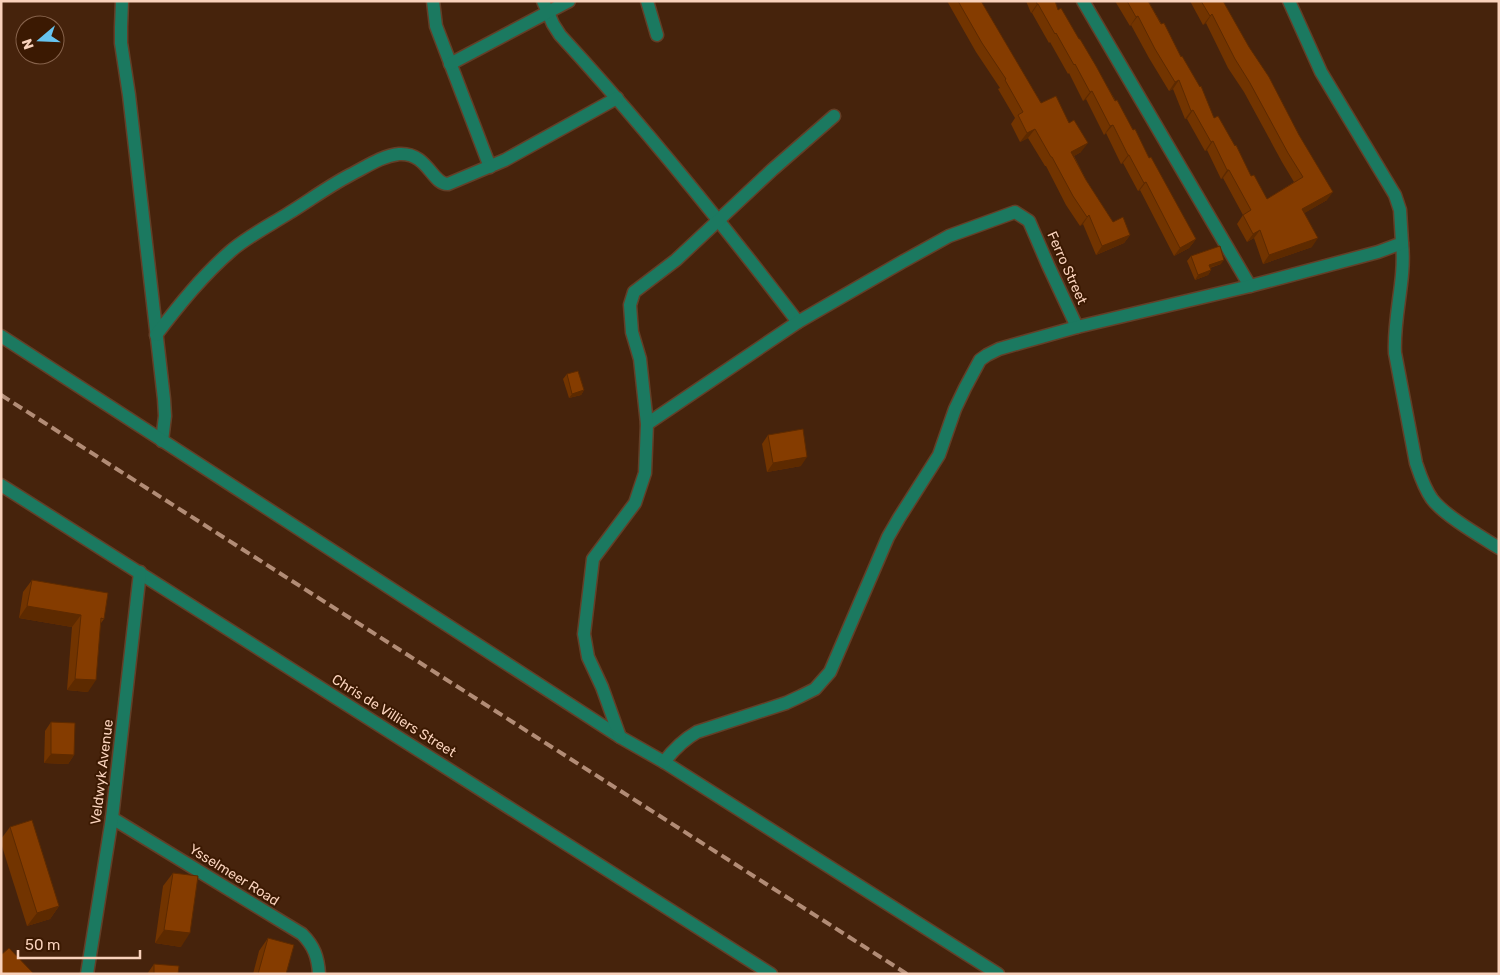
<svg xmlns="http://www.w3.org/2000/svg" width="1500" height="975" viewBox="0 0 1500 975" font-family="Rubik,sans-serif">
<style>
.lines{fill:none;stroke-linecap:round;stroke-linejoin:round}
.minor-casing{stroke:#633f28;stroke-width:15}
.minor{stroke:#1b7960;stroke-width:12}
.rail{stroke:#b28c76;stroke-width:4;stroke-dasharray:10 5;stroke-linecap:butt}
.wall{fill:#723400}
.shaded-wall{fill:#5d2a00}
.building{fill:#853c00;stroke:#5d2a00}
.labels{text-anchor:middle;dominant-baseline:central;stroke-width:4;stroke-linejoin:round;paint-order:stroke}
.street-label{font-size:14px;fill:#f9d2bc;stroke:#3b1902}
</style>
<rect width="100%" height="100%" fill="#46230c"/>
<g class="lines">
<g class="minor-casing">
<g id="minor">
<path d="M122,1L121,27V43L129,95L164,399L165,416L162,441"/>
<path d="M433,1L436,26L490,167"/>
<path d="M543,1L553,24L560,35C644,126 722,223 798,322"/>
<path d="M647,1L657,35"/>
<path d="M1083,1L1250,286"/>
<path d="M450,64L569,1"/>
<path d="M1402,243C1406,280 1393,316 1395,353L1416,463C1420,475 1424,488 1432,499C1445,516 1480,536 1499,548"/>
<path d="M156,335C179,305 203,275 232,250C249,236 270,225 289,213C310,200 329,186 350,175C366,167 381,156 399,154C428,152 432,185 448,184L505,160L617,98"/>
<path d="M1,336L620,737L664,762L998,974"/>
<path d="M647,424L798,322L902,262L949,236L1015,212L1029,221L1048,265L1077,327"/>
<path d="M1,485L771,974"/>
<path d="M620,737L602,687L588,657L584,634L593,559L635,503L645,473L647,424L640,359L632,332L630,305L634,292L676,260L772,170L834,116"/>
<path d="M664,762C674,749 683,740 697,732L786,703L801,696L815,689L830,672L888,537L899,518L939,455L955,409L965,388L980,360L987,355L999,349L1020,343L1077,327L1250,286L1378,252L1402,243L1400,210L1395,195L1321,72L1289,1"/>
<path d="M112,818L302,934C314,946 318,957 319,974"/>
<path d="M87,974L112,818L140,572"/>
</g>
</g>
<use href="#minor" class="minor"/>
<path class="rail" d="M1,395L907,974"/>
</g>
<g class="wall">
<path d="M947,1H981L1041,103L1081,152L1074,156L1086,180L1113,222L1130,235L1124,243L1096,255L1083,224L1080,226L1066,205L1046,166H1045L1028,138L1020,142L1011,124L1015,118L998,89L1000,88L976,52Z"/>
<path d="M1026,1H1055L1058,10L1079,39L1133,130L1196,239L1189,248L1174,256L1140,190L1138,191L1123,163L1121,164L1106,133L1104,135L1086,99L1083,101L1069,73L1068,74L1050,42L1049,43L1032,13H1031Z"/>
<path d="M1115,1H1148L1181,57L1214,118L1251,176L1267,199L1294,182L1282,162L1244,92L1228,68L1206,23L1203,25L1190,1H1223L1327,200L1304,213L1312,247L1263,264L1254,238L1247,242L1237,224L1243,215L1223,178L1221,179L1207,150L1205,151L1187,119H1185L1173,89L1169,91L1149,58L1131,25L1130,26Z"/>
<path d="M1191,256L1221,264L1210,268L1211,270L1208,275L1195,280L1187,261Z"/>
<path d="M567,374L584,390L581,395L569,398L563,379Z"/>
<path d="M768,435L801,466L767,472L762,444Z"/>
<path d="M32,580L104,619L101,623L88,692L67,690L72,627L19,618L23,592Z"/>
<path d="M51,722L74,755L68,764L44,763L45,731Z"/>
<path d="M10,827L59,906L50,919L27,926L1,843V839Z"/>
<path d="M173,873L181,947L155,943L163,886Z"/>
<path d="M268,938L286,974H253L259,951Z"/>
<path d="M154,964L178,974H147Z"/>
</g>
<g class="shaded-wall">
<path d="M1037,4H1038L1032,13H1031Z"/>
<path d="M1212,14L1206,23L1203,25L1210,16Z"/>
<path d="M1138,16L1131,25L1130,26L1136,17Z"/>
<path d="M1179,80L1173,89L1169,91L1175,82Z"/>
<path d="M1092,91L1086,99L1083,101L1090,92Z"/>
<path d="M1193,110L1187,119H1185L1191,111Z"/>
<path d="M1113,125L1106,133L1104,135L1110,126Z"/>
<path d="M1035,129L1028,138L1020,142L1027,133Z"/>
<path d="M1213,141L1207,150L1205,151L1211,142Z"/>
<path d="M1088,143L1081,152L1065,161L1071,152Z"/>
<path d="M1128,155H1129L1123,163L1121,164Z"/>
<path d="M1227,170H1229L1223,178L1221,179Z"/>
<path d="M1146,182L1140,190L1138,191L1144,183Z"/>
<path d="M1333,192L1327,200L1296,218L1302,209Z"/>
<path d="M1089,215L1083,224L1080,226L1087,217Z"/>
<path d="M1260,230L1254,238L1247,242L1253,234Z"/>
<path d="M1130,235L1124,243L1096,255L1102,246Z"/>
<path d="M1318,238L1312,247L1263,264L1269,255Z"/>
<path d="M1196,239L1189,248L1174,256L1180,248Z"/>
<path d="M1224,260L1221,264L1205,269L1209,265Z"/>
<path d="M1211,270L1208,275L1195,280L1198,275Z"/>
<path d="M584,390L581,395L569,398L572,394Z"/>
<path d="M807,457L801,466L767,472L773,463Z"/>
<path d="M27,606L81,615L72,627L19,618Z"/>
<path d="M75,679L96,680L88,692L67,690Z"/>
<path d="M51,754L74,755L68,764L44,763Z"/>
<path d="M59,906L50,919L27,926L37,913Z"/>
<path d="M164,930L190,933L181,947L155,943Z"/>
</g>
<g class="building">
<path d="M958,1H981L1041,103L1056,96L1069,123L1074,120L1088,143L1071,152L1086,180L1113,222L1123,217L1130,235L1102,246L1089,215L1087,217L1073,196L1052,157H1051L1035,129L1027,133L1018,115L1023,112L1005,80L1006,79L982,43Z"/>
<path d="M1036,1H1055L1058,10L1061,8L1079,39H1080L1096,66L1115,101L1117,100L1133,130L1135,129L1149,158L1151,157L1196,239L1180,248L1146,182L1144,183L1129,155H1128L1113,125L1110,126L1092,91L1090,92L1075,64L1074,65L1056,33L1055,34L1038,4H1037Z"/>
<path d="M1127,1H1148L1161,24L1164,23L1181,57L1182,56L1200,87L1201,86L1214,118L1218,116L1235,146L1236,145L1251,176L1254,175L1267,199L1303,177L1288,153L1250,83L1235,59L1212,14L1210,16L1201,1H1223L1249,47L1269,77L1299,135L1333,192L1302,209L1318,238L1269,255L1260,230L1253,234L1243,215L1251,210L1229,170H1227L1213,141L1211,142L1193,110L1191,111L1179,80L1175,82L1155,49L1138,16L1136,17Z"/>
<path d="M1220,246L1224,260L1209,265L1211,270L1198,275L1191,256Z"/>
<path d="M578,371L584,390L572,394L567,374Z"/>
<path d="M803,429L807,457L773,463L768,435Z"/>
<path d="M32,580L108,593L104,619L101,618L96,680L75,679L81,615L27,606Z"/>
<path d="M51,722L75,723L74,755L51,754Z"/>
<path d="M32,820L59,906L37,913L10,827Z"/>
<path d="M173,873L198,876L190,933L164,930Z"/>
<path d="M268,938L294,945L286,974H258Z"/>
<path d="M9,948L34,974H1V955Z"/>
<path d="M154,964L179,966L178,974H154Z"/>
</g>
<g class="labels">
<g class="street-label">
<text transform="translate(1067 268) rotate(66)">Ferro Street</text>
<text transform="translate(394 716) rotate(32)">Chris de Villiers Street</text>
<text transform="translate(102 772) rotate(-83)">Veldwyk Avenue</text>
<text transform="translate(234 875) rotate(32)">Ysselmeer Road</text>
</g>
</g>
<rect width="1500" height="975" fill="none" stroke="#f9d2bc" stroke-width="5"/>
<g transform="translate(40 40) rotate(251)"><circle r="24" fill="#3b1902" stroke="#87634c"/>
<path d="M0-4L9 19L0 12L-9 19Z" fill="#67c4f0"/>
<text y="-8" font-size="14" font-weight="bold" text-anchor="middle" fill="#f9d2bc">N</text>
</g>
<path d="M18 950v8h122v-8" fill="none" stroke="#f9d2bc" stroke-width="2.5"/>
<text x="25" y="950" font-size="15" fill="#f9d2bc" stroke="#3b1902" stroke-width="4" paint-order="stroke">50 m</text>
</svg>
